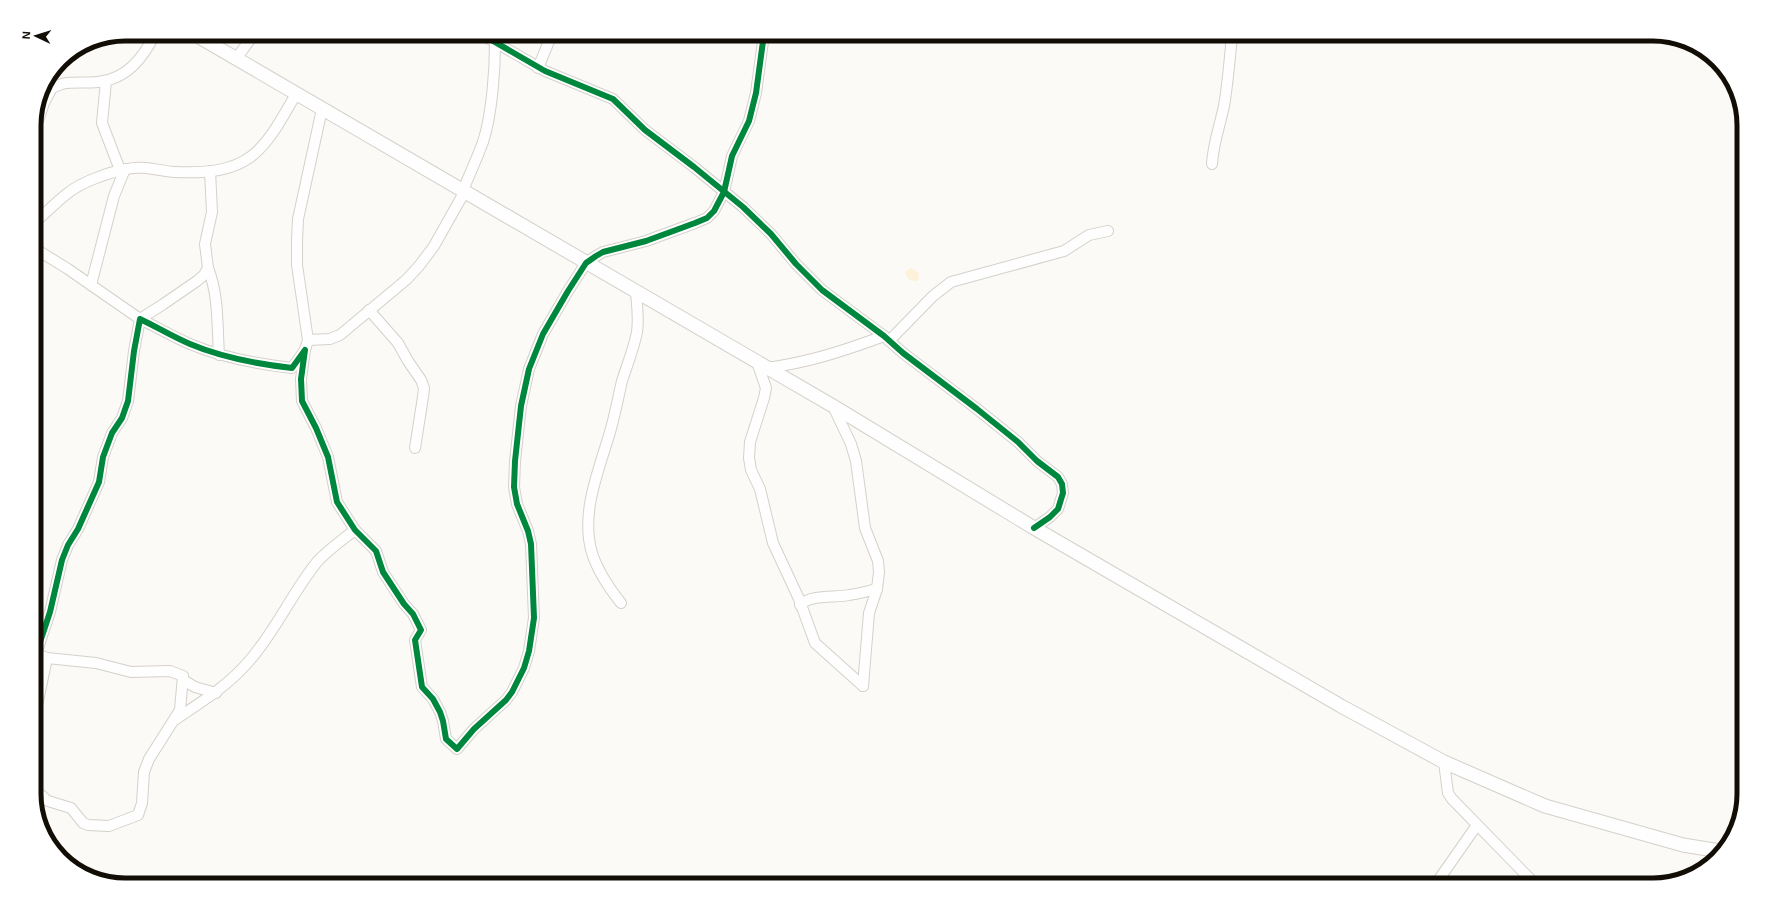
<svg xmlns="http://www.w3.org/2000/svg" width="1778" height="919" viewBox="0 0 1778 919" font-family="Arial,sans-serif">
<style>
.green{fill:#fdf1d9}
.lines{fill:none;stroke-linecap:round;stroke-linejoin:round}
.minor-casing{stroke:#d4d1ca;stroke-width:12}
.major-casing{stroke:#d4d1ca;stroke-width:15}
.minor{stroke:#fffefe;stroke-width:10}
.major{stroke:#fffefe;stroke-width:13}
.cycleway-casing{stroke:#fff;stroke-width:8}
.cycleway{stroke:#00873e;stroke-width:6}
.rim{fill:none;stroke:#120d05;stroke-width:5}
</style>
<rect width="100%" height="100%" fill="#fcfaf7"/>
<path class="green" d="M911,268L918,272L919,278L917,281C910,281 907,279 905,272Z"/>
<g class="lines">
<g class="minor-casing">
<g id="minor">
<path d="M481,34L545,71L613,99L645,130L694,167L743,207L771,234L796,264L822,290L884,336L903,353L977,409L1018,442L1037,461L1058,477L1062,484L1063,493L1058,509L1050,517L1034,528"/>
<path d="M236,59L254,34"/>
<path d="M538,68L552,34"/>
<path d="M106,81L102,123L120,170"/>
<path d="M34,132L44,103L52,88C57,86 62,83 67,83C77,82 88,83 98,82C127,79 143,58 155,34"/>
<path d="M1212,164C1213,144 1220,125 1224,106C1228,82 1230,58 1232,34"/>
<path d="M463,190C470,174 477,158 483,142C492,114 495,71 495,42"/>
<path d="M34,223C46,213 56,202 68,193C81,182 110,172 127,169C144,165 158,171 175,172C250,175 262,154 296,94"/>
<path d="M34,248L68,269L91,285L114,196L125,169"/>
<path d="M208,268C219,296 217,325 219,355"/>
<path d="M91,285L140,319L162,305L197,281L204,275L208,268L205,244L212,212L210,171"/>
<path d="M369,310L398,343L408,361L421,380L424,388L423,397L415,448"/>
<path d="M308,340L330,339L340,335L406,280L419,266L434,246L465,191"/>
<path d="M889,341L933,296L951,282L1064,251L1089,235L1108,231"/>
<path d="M305,350L308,340L297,265V240L298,219L322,109"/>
<path d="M757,362L766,388L764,398L750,442L749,458L751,470L760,489L773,543L799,599L815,643L863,686"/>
<path d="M767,368C810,362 843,351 884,336"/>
<path d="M833,406L851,444L856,461L865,528L878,561L879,572L877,589L869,613L863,686"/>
<path d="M621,603C609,588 598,572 592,553C580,513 599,470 610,432C615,415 618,398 622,381C627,365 634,348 637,332C639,318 637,305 636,292"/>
<path d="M800,605C811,594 835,598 849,595C858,594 868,591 877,589"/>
<path d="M36,654L50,612L62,560L68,545L78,529L99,482L103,457L112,433L122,418L128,401L134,351L140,319C157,327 173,337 190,344C223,358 257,364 292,368L305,350L301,379L302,401L316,428L328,457L337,502L355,530L376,551L383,572L404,604L413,614L421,630L415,640L422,687L433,699L440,712L443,721L446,739L457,749L474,729L506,700L512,692L524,668L529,651L534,618L531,544L528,531L517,504L514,487L515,461L521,406L529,369L543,334L568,291L586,263L596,256L603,252L646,241L695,223L707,218L714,211L724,192L732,156L749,121L756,93L764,34"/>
<path d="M183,680L195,687L216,693"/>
<path d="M176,719C203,701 229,685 250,660C276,630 292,593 317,562C328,550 342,540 355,530"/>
<path d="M34,720L47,658L42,656"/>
<path d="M1444,762L1448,793L1452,799L1536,885"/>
<path d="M34,789L48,801L71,808L83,823L88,825L109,826L138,815L142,803L144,772L149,759L180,710L183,676L170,671L131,672L96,663L47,658"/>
<path d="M1435,885L1477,825"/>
</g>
</g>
<g class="major-casing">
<path id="major" d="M194,34L833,406L1034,528L1341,706L1444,762L1545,806L1683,845L1720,851"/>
</g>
<use href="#minor" class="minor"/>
<use href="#major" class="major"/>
<g class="cycleway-casing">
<g id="cycleway">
<path d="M481,34L545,71L613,99L645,130L694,167L743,207L771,234L796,264L822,290L884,336L903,353L977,409L1018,442L1037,461L1058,477L1062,484L1063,493L1058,509L1050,517L1034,528"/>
<path d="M36,654L50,612L62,560L68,545L78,529L99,482L103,457L112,433L122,418L128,401L134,351L140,319C157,327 173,337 190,344C223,358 257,364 292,368L305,350L301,379L302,401L316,428L328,457L337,502L355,530L376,551L383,572L404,604L413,614L421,630L415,640L422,687L433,699L440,712L443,721L446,739L457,749L474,729L506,700L512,692L524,668L529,651L534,618L531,544L528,531L517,504L514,487L515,461L521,406L529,369L543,334L568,291L586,263L596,256L603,252L646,241L695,223L707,218L714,211L724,192L732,156L749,121L756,93L764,34"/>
</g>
</g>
<use href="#cycleway" class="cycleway"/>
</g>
<path d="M0 0H1778V919H0ZM125 41H1653A84 84 0 0 1 1737 125V794A84 84 0 0 1 1653 878H125A84 84 0 0 1 41 794V125A84 84 0 0 1 125 41Z" fill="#fff" fill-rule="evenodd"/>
<path class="rim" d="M125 41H1653A84 84 0 0 1 1737 125V794A84 84 0 0 1 1653 878H125A84 84 0 0 1 41 794V125A84 84 0 0 1 125 41Z"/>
<g transform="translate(36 36) rotate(274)" stroke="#ffffff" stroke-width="3" paint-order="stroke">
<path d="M0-3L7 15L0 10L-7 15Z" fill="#120d05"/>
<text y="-6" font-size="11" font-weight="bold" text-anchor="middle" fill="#120d05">N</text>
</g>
</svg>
